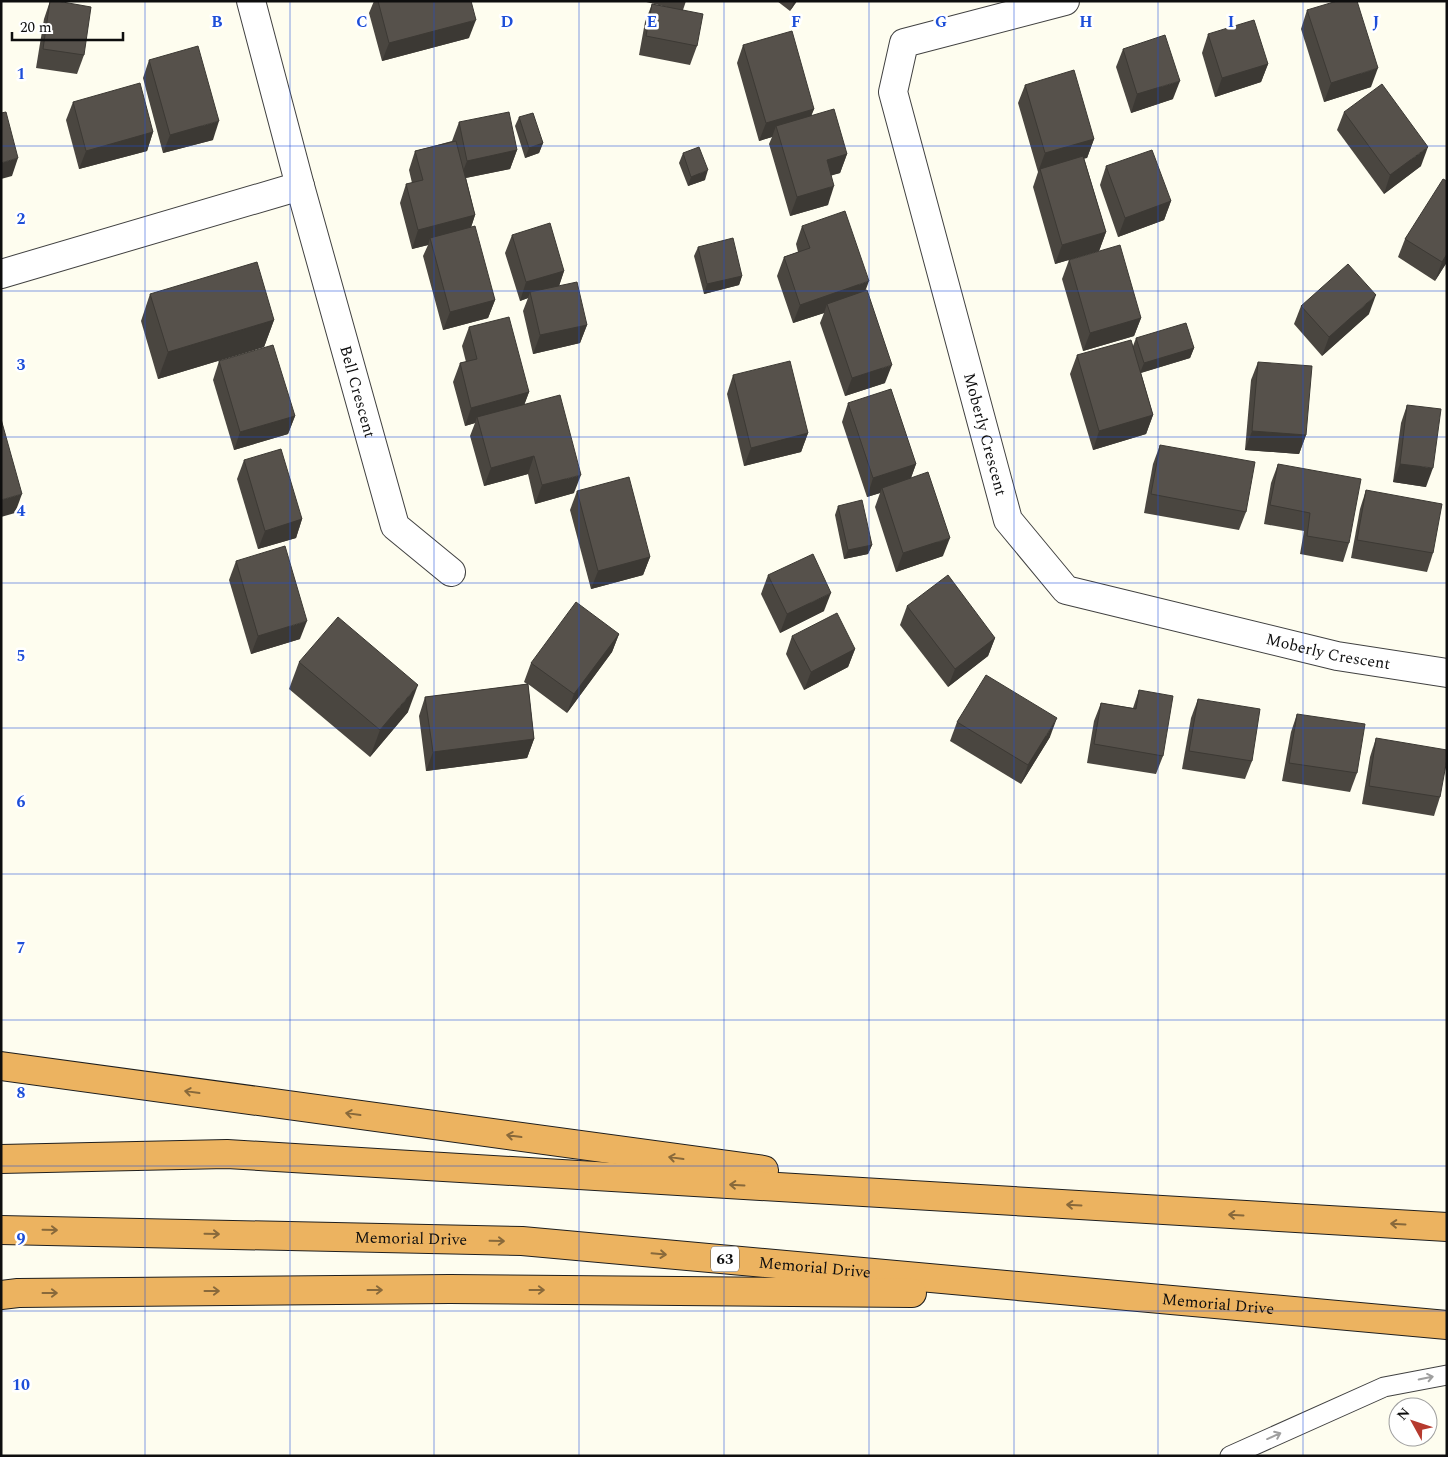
<svg xmlns="http://www.w3.org/2000/svg" width="1448" height="1457" viewBox="0 0 1448 1457" font-family="Spectral,serif">
<style>
.lines{fill:none;stroke-linecap:round;stroke-linejoin:round}
.lane-casing{stroke:#414141;stroke-width:21}
.street-casing{stroke:#414141;stroke-width:30}
.highway-casing{stroke:#1f1f1f;stroke-width:30}
.lane{stroke:#fff;stroke-width:19}
.street{stroke:#fff;stroke-width:28}
.highway{stroke:#ecb360;stroke-width:28}
.wall{fill:#4a4640}
.shaded-wall{fill:#3c3934}
.building{fill:#56514b;stroke:#3c3934}
.oneway{stroke:#88693b}
.oneway2{stroke:#9f9f9f}
.grid{fill:none;stroke:#1d4ed8;stroke-width:1;stroke-opacity:0.55}
.labels{text-anchor:middle;dominant-baseline:central;stroke-width:5;stroke-linejoin:round;paint-order:stroke}
.shield{fill:#fff;stroke:#565656;stroke-width:1}
.shield-label{font-size:15px;font-weight:bold;fill:#0e0e0e}
.street-label{font-size:16px;fill:#0e0e0e;stroke:#fff}
.grid-label{font-size:16px;text-anchor:middle;font-weight:bold;fill:#1d4ed8;stroke:#fff;stroke-width:5;stroke-linejoin:round;paint-order:stroke}
</style>
<rect width="100%" height="100%" fill="#fefdef"/>
<g class="lines">
<g class="lane-casing">
<path id="lane" d="M1230,1456L1384,1387L1447,1375"/>
</g>
<g class="street-casing">
<g id="street">
<path id="s1" d="M251,1L300,186L395,526L451,572"/>
<path id="s2" d="M1065,1L904,43L893,92L1008,520L1066,590L1337,656L1447,673"/>
<path d="M1,274L300,186"/>
</g>
</g>
<g class="highway-casing">
<g id="highway">
<path d="M1,1066L764,1170"/>
<path d="M1,1159L227,1154L1447,1227"/>
<path id="s3" d="M1,1230L522,1241L1447,1325"/>
<path d="M1,1295L18,1293L450,1289L912,1293"/>
</g>
</g>
<use href="#lane" class="lane"/>
<use href="#street" class="street"/>
<use href="#highway" class="highway"/>
</g>
<g class="wall">
<path d="M50,1L84,55L77,74L36,68L44,19Z"/>
<path d="M374,1H471L469,38L382,61L369,13Z"/>
<path d="M642,1H686L683,10L697,46L690,65L639,55L645,22L652,4L671,8Z"/>
<path d="M777,1H797L790,11Z"/>
<path d="M1307,10L1371,87L1324,102L1301,29Z"/>
<path d="M1208,34L1268,64L1261,82L1215,97L1202,53Z"/>
<path d="M743,45L814,109L811,115L847,154L840,173L831,175L828,205L790,216L769,144L772,137L759,141L737,63Z"/>
<path d="M1123,49L1173,99L1131,113L1116,67Z"/>
<path d="M149,60L213,140L163,153L143,78Z"/>
<path d="M1025,85L1094,139L1087,158H1084L1106,232L1099,251L1055,264L1033,187L1038,172L1018,103Z"/>
<path d="M73,102L153,132L147,151L79,169L66,120Z"/>
<path d="M1344,112L1421,166L1384,194L1337,130Z"/>
<path d="M519,117L543,143L539,153L525,158L515,126Z"/>
<path d="M459,122L517,150L510,169L466,178L475,215L471,227L495,300L488,318L443,330L423,256L428,245L412,249L400,203L406,184L412,183L409,170L415,151L452,141Z"/>
<path d="M683,153L705,180L688,186L679,163Z"/>
<path d="M1106,166L1171,201L1164,220L1118,237L1100,185Z"/>
<path d="M1447,181V262L1435,281L1398,257L1405,239Z"/>
<path d="M802,226L865,291L885,383L845,396L820,323L824,313L793,323L777,276L784,257L798,252L796,244Z"/>
<path d="M512,235L564,271L559,286L587,325L580,343L533,354L523,311L528,298L520,301L505,253Z"/>
<path d="M698,247L742,276L739,285L704,294L694,256Z"/>
<path d="M1069,260L1141,318L1134,336L1083,351L1062,279Z"/>
<path d="M150,294L274,320L264,347L158,379L141,321Z"/>
<path d="M1301,306L1369,314L1322,356L1294,324Z"/>
<path d="M469,327L529,392L524,405L574,493L535,504L528,474L484,486L470,436L475,423L465,426L453,382L460,363L466,362L462,346Z"/>
<path d="M1136,338L1194,348L1190,358L1141,373L1153,415L1146,434L1093,450L1070,374L1077,355L1133,346Z"/>
<path d="M219,361L295,416L288,434L234,450L213,380Z"/>
<path d="M1258,362L1306,435L1299,454L1245,450L1251,380Z"/>
<path d="M733,375L808,433L801,452L744,466L727,394Z"/>
<path d="M848,403L916,464L911,478L943,556L896,572L875,507L880,493L867,497L842,422Z"/>
<path d="M1407,405L1426,487L1393,482L1401,423Z"/>
<path d="M1160,445L1246,512L1239,530L1144,513L1153,464Z"/>
<path d="M244,460L302,519L296,538L258,549L237,479Z"/>
<path d="M1278,464L1349,543L1343,562L1300,554L1304,531L1264,524L1271,483Z"/>
<path d="M1366,490L1433,553L1427,572L1351,558L1360,509Z"/>
<path d="M577,491L650,557L643,575L591,589L570,510Z"/>
<path d="M838,506L872,545L868,554L844,559L835,515Z"/>
<path d="M236,561L300,639L251,654L229,580Z"/>
<path d="M768,575L824,611L780,633L761,594Z"/>
<path d="M907,606L995,638L988,656L948,687L900,625Z"/>
<path d="M619,634L612,652L567,713L528,684L534,739L527,758L426,771L419,716L425,697L527,684L524,682L531,663Z"/>
<path d="M792,636L855,649L848,667L804,690L786,654Z"/>
<path d="M299,662L408,712L370,757L289,689Z"/>
<path d="M1139,690L1163,756L1156,774L1087,763L1094,721L1101,703L1133,708Z"/>
<path d="M1198,699L1252,761L1245,779L1182,769L1191,718Z"/>
<path d="M1297,714L1357,773L1350,792L1282,781L1291,732Z"/>
<path d="M957,722L1050,737L1021,784L950,741Z"/>
<path d="M1376,738L1440,797L1434,816L1362,804L1370,757Z"/>
</g>
<g class="shaded-wall">
<path d="M794,1H797L790,11Z"/>
<path d="M476,20L469,38L382,61L389,43Z"/>
<path d="M1268,64L1261,82L1215,97L1222,78Z"/>
<path d="M1378,68L1371,87L1324,102L1331,83Z"/>
<path d="M1180,81L1173,99L1131,113L1137,94Z"/>
<path d="M814,109L807,127L776,126L772,137L759,141L766,123Z"/>
<path d="M219,121L213,140L163,153L170,135Z"/>
<path d="M153,132L147,151L79,169L86,151Z"/>
<path d="M1094,139L1087,158L1040,171V169L1038,172L1045,153Z"/>
<path d="M543,143L539,153L525,158L529,148Z"/>
<path d="M1428,147L1421,166L1384,194L1390,175Z"/>
<path d="M517,150L510,169L460,179L467,161Z"/>
<path d="M847,154L840,173L820,179L827,160Z"/>
<path d="M18,158L12,176L1,179V163Z"/>
<path d="M708,170L705,180L688,186L691,177Z"/>
<path d="M834,186L828,205L790,216L797,197Z"/>
<path d="M1171,201L1164,220L1118,237L1125,218Z"/>
<path d="M475,215L469,234L430,238L428,245L412,249L418,230Z"/>
<path d="M1106,232L1099,251L1055,264L1062,245Z"/>
<path d="M1447,254V262L1435,281L1442,262Z"/>
<path d="M564,271L558,289L530,292L528,298L520,301L526,282Z"/>
<path d="M742,276L739,285L704,294L707,284Z"/>
<path d="M869,281L862,300L827,304L824,313L793,323L800,305Z"/>
<path d="M1376,295L1369,314L1322,356L1329,337Z"/>
<path d="M495,300L488,318L443,330L450,312Z"/>
<path d="M1141,318L1134,336L1083,351L1090,333Z"/>
<path d="M274,320L264,347L158,379L168,352Z"/>
<path d="M587,325L580,343L533,354L540,335Z"/>
<path d="M1194,348L1190,358L1140,373L1144,363Z"/>
<path d="M892,365L885,383L845,396L852,378Z"/>
<path d="M529,392L522,411L477,417L475,423L465,426L471,408Z"/>
<path d="M1153,415L1146,434L1093,450L1099,431Z"/>
<path d="M295,416L288,434L234,450L240,432Z"/>
<path d="M1252,431L1306,435L1299,454L1245,450Z"/>
<path d="M808,433L801,452L744,466L751,448Z"/>
<path d="M534,456L528,474L484,486L491,468Z"/>
<path d="M916,464L909,483L882,488L880,493L867,497L873,478Z"/>
<path d="M1400,464L1433,468L1426,487L1393,482Z"/>
<path d="M581,475L574,493L535,504L542,485Z"/>
<path d="M22,494L15,513L1,517V500Z"/>
<path d="M302,519L296,538L258,549L265,531Z"/>
<path d="M950,538L943,556L896,572L903,553Z"/>
<path d="M872,545L868,554L844,559L848,550Z"/>
<path d="M650,557L643,575L591,589L598,571Z"/>
<path d="M831,593L824,611L780,633L787,614Z"/>
<path d="M307,621L300,639L251,654L258,636Z"/>
<path d="M619,634L612,652L567,713L574,694Z"/>
<path d="M995,638L988,656L948,687L955,669Z"/>
<path d="M855,649L848,667L804,690L811,672Z"/>
<path d="M418,685L408,712L370,757L380,730Z"/>
<path d="M1057,718L1050,737L1021,784L1028,765Z"/>
<path d="M534,739L527,758L426,771L433,752Z"/>
</g>
<g class="building">
<path d="M50,1H57L91,7L84,55L43,49Z"/>
<path d="M378,1H471L476,20L389,43Z"/>
<path d="M1337,1H1357L1378,68L1331,83L1307,10Z"/>
<path d="M652,4L703,14L697,46L646,36Z"/>
<path d="M1254,20L1268,64L1222,78L1208,34Z"/>
<path d="M792,31L814,109L766,123L743,45Z"/>
<path d="M1165,35L1180,81L1137,94L1123,49Z"/>
<path d="M198,46L219,121L170,135L149,60Z"/>
<path d="M1074,70L1094,139L1045,153L1025,85Z"/>
<path d="M140,83L153,132L86,151L73,102Z"/>
<path d="M1382,84L1428,147L1390,175L1344,112Z"/>
<path d="M834,109L847,154L827,160L834,186L797,197L776,126Z"/>
<path d="M6,112L18,158L1,163V113Z"/>
<path d="M509,112L517,150L467,161L459,122Z"/>
<path d="M533,113L543,143L529,148L519,117Z"/>
<path d="M456,141L475,215L418,230L406,184L423,180L415,151Z"/>
<path d="M699,147L708,170L691,177L683,153Z"/>
<path d="M1152,150L1171,201L1125,218L1106,166Z"/>
<path d="M1083,156L1106,232L1062,245L1040,169Z"/>
<path d="M1443,179L1447,181V254L1442,262L1405,239Z"/>
<path d="M845,211L869,281L800,305L784,257L810,248L802,226Z"/>
<path d="M550,223L564,271L526,282L512,235Z"/>
<path d="M475,226L495,300L450,312L430,238Z"/>
<path d="M733,238L742,276L707,284L698,247Z"/>
<path d="M1120,245L1141,318L1090,333L1069,260Z"/>
<path d="M257,262L274,320L168,352L150,294Z"/>
<path d="M1348,264L1376,295L1329,337L1301,306Z"/>
<path d="M577,282L587,325L540,335L530,292Z"/>
<path d="M867,290L892,365L852,378L827,304Z"/>
<path d="M509,317L529,392L471,408L460,363L477,359L469,327Z"/>
<path d="M1186,323L1194,348L1144,363L1136,338Z"/>
<path d="M1131,340L1153,415L1099,431L1077,355Z"/>
<path d="M273,345L295,416L240,432L219,361Z"/>
<path d="M790,361L808,433L751,448L733,375Z"/>
<path d="M1258,362L1312,366L1306,435L1252,431Z"/>
<path d="M891,389L916,464L873,478L848,403Z"/>
<path d="M560,395L581,475L542,485L534,456L491,468L477,417Z"/>
<path d="M1407,405L1441,409L1433,468L1400,464Z"/>
<path d="M1,419L22,494L1,500Z"/>
<path d="M1160,445L1255,462L1246,512L1151,494Z"/>
<path d="M281,449L302,519L265,531L244,460Z"/>
<path d="M1278,464L1361,479L1349,543L1307,536L1310,513L1270,505Z"/>
<path d="M928,472L950,538L903,553L882,488Z"/>
<path d="M629,477L650,557L598,571L577,491Z"/>
<path d="M1366,490L1442,504L1433,553L1357,540Z"/>
<path d="M862,500L872,545L848,550L838,506Z"/>
<path d="M285,546L307,621L258,636L236,561Z"/>
<path d="M813,554L831,593L787,614L768,575Z"/>
<path d="M948,575L995,638L955,669L907,606Z"/>
<path d="M576,602L619,634L574,694L531,663Z"/>
<path d="M837,613L855,649L811,672L792,636Z"/>
<path d="M338,617L418,685L380,730L299,662Z"/>
<path d="M986,675L1057,718L1028,765L957,722Z"/>
<path d="M528,684L534,739L433,752L425,697Z"/>
<path d="M1139,690L1173,696L1163,756L1094,744L1101,703L1136,709Z"/>
<path d="M1198,699L1260,709L1252,761L1189,751Z"/>
<path d="M1297,714L1365,724L1357,773L1289,763Z"/>
<path d="M1376,738L1447,750V759L1440,797L1369,786Z"/>
</g>
<defs><path id="oneway-shaft" d="M-6 0H5M1.5-3L5.5 0L1.5 3" fill="none" stroke-width="1.6" stroke-linecap="round" stroke-linejoin="round" transform="scale(1.25)"/></defs>
<g class="oneway">
<use href="#oneway-shaft" transform="translate(192 1092) rotate(-172)"/>
<use href="#oneway-shaft" transform="translate(353 1114) rotate(-172)"/>
<use href="#oneway-shaft" transform="translate(514 1136) rotate(-172)"/>
<use href="#oneway-shaft" transform="translate(676 1158) rotate(-172)"/>
<use href="#oneway-shaft" transform="translate(737 1185) rotate(-177)"/>
<use href="#oneway-shaft" transform="translate(1074 1205) rotate(-177)"/>
<use href="#oneway-shaft" transform="translate(1236 1215) rotate(-177)"/>
<use href="#oneway-shaft" transform="translate(1398 1224) rotate(-177)"/>
<use href="#oneway-shaft" transform="translate(50 1230) rotate(1)"/>
<use href="#oneway-shaft" transform="translate(212 1234) rotate(1)"/>
<use href="#oneway-shaft" transform="translate(497 1241) rotate(1)"/>
<use href="#oneway-shaft" transform="translate(659 1254) rotate(5)"/>
<use href="#oneway-shaft" transform="translate(375 1290)"/>
<use href="#oneway-shaft" transform="translate(537 1290)"/>
<use href="#oneway-shaft" transform="translate(212 1291)"/>
<use href="#oneway-shaft" transform="translate(50 1293)"/>
</g>
<g class="oneway2">
<use href="#oneway-shaft" transform="translate(1426 1378) rotate(-12)"/>
<use href="#oneway-shaft" transform="translate(1274 1436) rotate(-24)"/>
</g>
<path class="grid" d="M145,1V1456M290,1V1456M434,1V1456M579,1V1456M724,1V1456M869,1V1456M1014,1V1456M1158,1V1456M1303,1V1456M1,146H1447M1,291H1447M1,437H1447M1,583H1447M1,728H1447M1,874H1447M1,1020H1447M1,1166H1447M1,1311H1447"/>
<g class="labels">
<rect class="shield" x="711" y="1246.5" width="28" height="25" rx="4"/>
<g class="shield-label">
<text x="725" y="1259">63</text>
</g>
<g class="street-label">
<text stroke="none"><textPath href="#s1" startOffset="405">Bell Crescent</textPath></text>
<text stroke="none"><textPath href="#s2" startOffset="571">Moberly Crescent</textPath></text>
<text stroke="none"><textPath href="#s2" startOffset="1020">Moberly Crescent</textPath></text>
<text stroke="none"><textPath href="#s3" startOffset="410">Memorial Drive</textPath></text>
<text stroke="none"><textPath href="#s3" startOffset="815">Memorial Drive</textPath></text>
<text stroke="none"><textPath href="#s3" startOffset="1220">Memorial Drive</textPath></text>
</g>
</g>
<g class="grid-label">
<text x="217" y="27">B</text>
<text x="362" y="27">C</text>
<text x="507" y="27">D</text>
<text x="652" y="27">E</text>
<text x="796" y="27">F</text>
<text x="941" y="27">G</text>
<text x="1086" y="27">H</text>
<text x="1231" y="27">I</text>
<text x="1376" y="27">J</text>
<text x="21" y="79">1</text>
<text x="21" y="224">2</text>
<text x="21" y="370">3</text>
<text x="21" y="516">4</text>
<text x="21" y="661">5</text>
<text x="21" y="807">6</text>
<text x="21" y="953">7</text>
<text x="21" y="1098">8</text>
<text x="21" y="1244">9</text>
<text x="21" y="1390">10</text>
</g>
<rect width="1448" height="1457" fill="none" stroke="#0e0e0e" stroke-width="5"/>
<g transform="translate(1413 1422) rotate(310)"><circle r="24" fill="#ffffff" stroke="#9f9f9f"/>
<path d="M0-4L9 19L0 12L-9 19Z" fill="#b63a2e"/>
<text y="-8" font-size="14" font-weight="bold" text-anchor="middle" fill="#0e0e0e">N</text>
</g>
<path d="M12 32v8h111v-8" fill="none" stroke="#0e0e0e" stroke-width="2.5"/>
<text x="20" y="32" font-size="15" fill="#0e0e0e" stroke="#ffffff" stroke-width="4" paint-order="stroke">20 m</text>
</svg>
